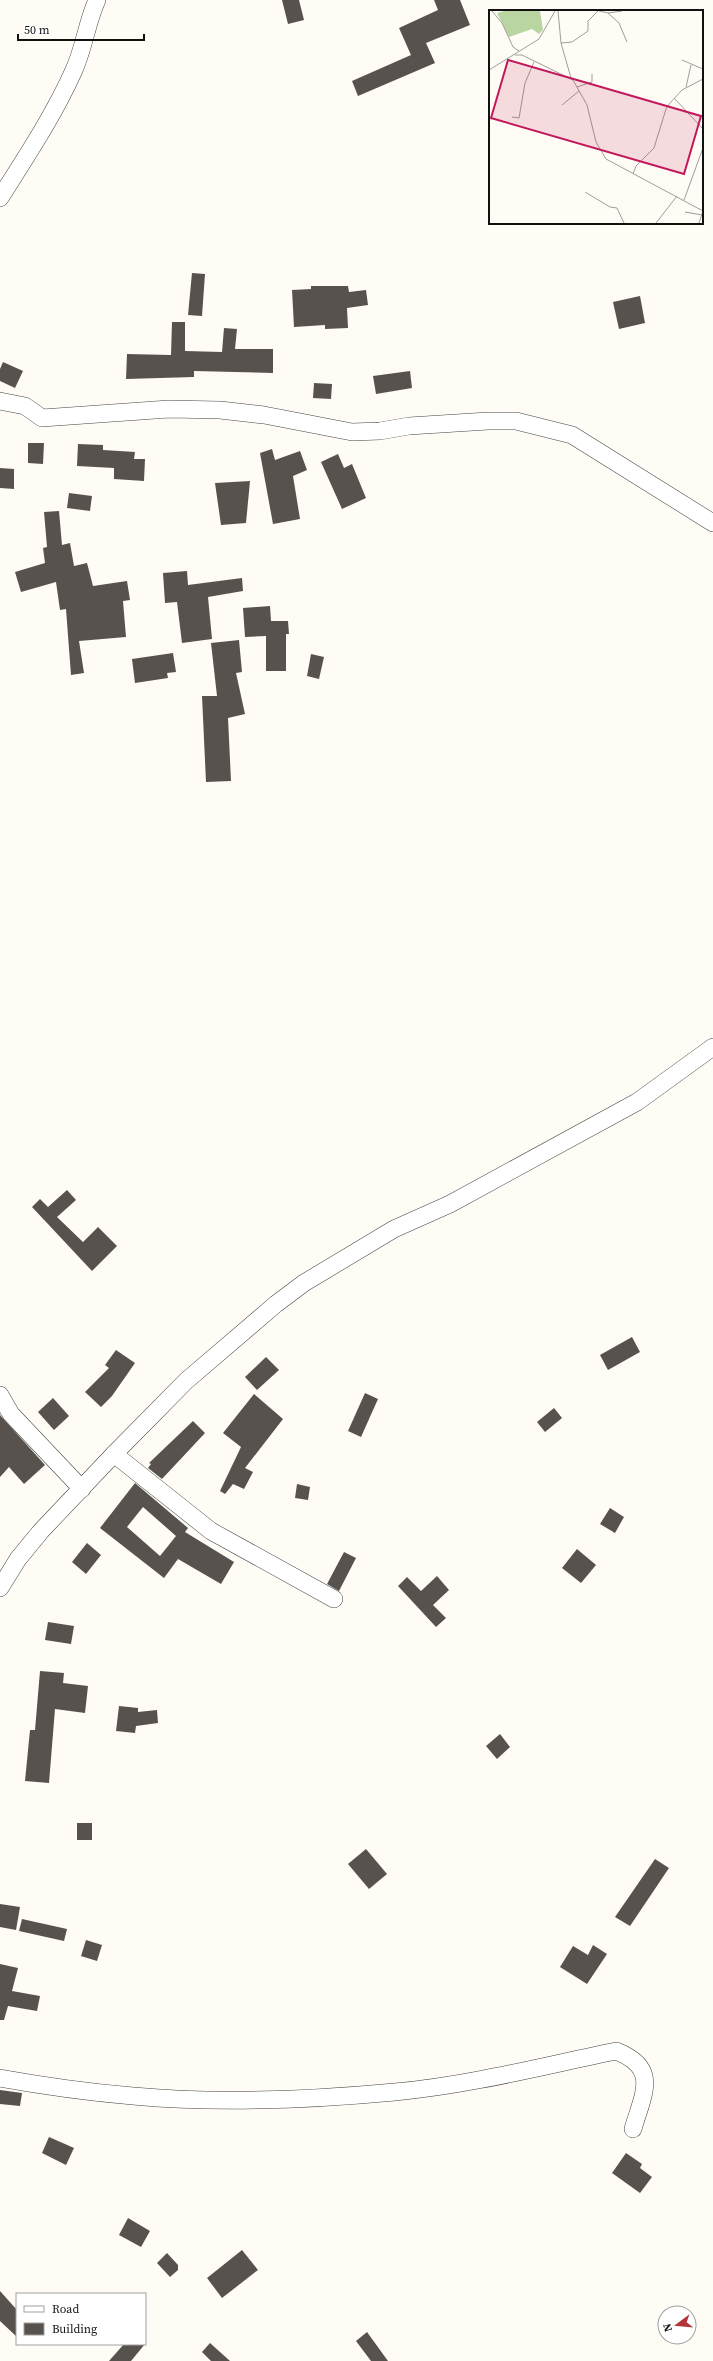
<svg xmlns="http://www.w3.org/2000/svg" width="713" height="2361" viewBox="0 0 713 2361" font-family="'Source Serif 4',serif">
<style>
.building{fill:#58524e;fill-rule:evenodd}
.lines{fill:none;stroke-linecap:round;stroke-linejoin:round}
.minor-casing{stroke:#444;stroke-width:18}
.minor{stroke:#fff;stroke-width:17}
.inset-road{fill:none;stroke:#9f9e9a;stroke-width:1}
.view{fill:#c2185b;fill-opacity:0.15;stroke:#c2185b;stroke-width:2}
.inset-edge{fill:none;stroke:#111;stroke-width:2}
</style>
<rect width="100%" height="100%" fill="#fefcf5"/>
<g class="building">
<path d="M282,0H299L304,20L288,24Z"/>
<path d="M434,0H460L470,25L426,43L435,63L358,96L352,81L411,55L399,28L438,10Z"/>
<path d="M192,273L205,274L202,316L188,315Z"/>
<path d="M311,286H348L349,292L366,290L368,305L347,308L348,328L325,329V325L294,327L292,290L311,289Z"/>
<path d="M640,296L645,323L619,329L613,302Z"/>
<path d="M172,322H185V351L222,352L224,328L237,329L235,349H273V373L194,371V377L126,379L127,354L171,355Z"/>
<path d="M3,362L23,371L15,388L0,381V369Z"/>
<path d="M410,371L412,388L376,394L373,376Z"/>
<path d="M314,383L332,384L331,399L313,398Z"/>
<path d="M28,443H44L43,464L28,463Z"/>
<path d="M78,444L103,445V450L135,452L134,459H145L144,481L114,479V468L77,466Z"/>
<path d="M272,449L275,460L300,451L307,470L293,476L300,519L273,524L260,453Z"/>
<path d="M338,454L344,468L352,464L366,498L342,509L321,462Z"/>
<path d="M0,468L14,469V489L0,488Z"/>
<path d="M250,481L246,523L221,525L215,483Z"/>
<path d="M69,493L92,496L90,511L67,508Z"/>
<path d="M59,511L62,545L70,543L74,566L87,563L93,586L127,581L130,600L123,601L126,637L79,641L84,673L71,675L66,609L60,610L56,582L21,592L15,572L45,563L43,548L47,547L44,512Z"/>
<path d="M187,571L188,585L242,578L243,591L208,597L212,639L182,643L177,602L165,603L163,573Z"/>
<path d="M270,606L271,621H288L289,634H286V671H266V636L245,637L243,608Z"/>
<path d="M239,640L242,672L236,673L245,714L228,718L231,781L206,782L202,696H217L211,643Z"/>
<path d="M173,653L176,672L167,673L168,678L135,683L132,659Z"/>
<path d="M311,654L324,657L319,679L307,676Z"/>
<path d="M67,1190L76,1200L57,1217L83,1242L98,1227L117,1246L92,1271L32,1207L40,1199L48,1207Z"/>
<path d="M632,1337L640,1352L608,1370L600,1355Z"/>
<path d="M116,1350L135,1363L112,1396L101,1407L85,1392L109,1368L105,1365Z"/>
<path d="M266,1357L279,1370L257,1390L245,1377Z"/>
<path d="M365,1393L378,1399L361,1437L348,1431Z"/>
<path d="M254,1394L283,1419L245,1468L253,1472L244,1489L233,1484L225,1494L220,1491L241,1447L223,1433Z"/>
<path d="M53,1398L69,1416L54,1430L38,1412Z"/>
<path d="M554,1408L562,1418L545,1432L537,1422Z"/>
<path d="M0,1415L45,1465L24,1484L9,1467L0,1477Z"/>
<path d="M193,1421L205,1433L162,1479L148,1468L151,1464L149,1463Z"/>
<path d="M135,1483L188,1528L185,1532L234,1562L221,1584L178,1559L164,1578L100,1528ZM143,1507L176,1536L160,1556L127,1527Z"/>
<path d="M297,1484L310,1487L308,1500L295,1498Z"/>
<path d="M610,1508L624,1517L615,1533L600,1524Z"/>
<path d="M87,1543L101,1555L86,1574L72,1562Z"/>
<path d="M577,1549L596,1565L581,1583L562,1568Z"/>
<path d="M344,1552L356,1558L339,1591L327,1584Z"/>
<path d="M437,1576L449,1590L433,1605L446,1618L436,1627L398,1586L407,1577L421,1591Z"/>
<path d="M48,1622L74,1626L71,1644L45,1640Z"/>
<path d="M40,1671L64,1673L63,1683L88,1686L85,1713L55,1709L49,1783L25,1781L30,1730H35Z"/>
<path d="M119,1706L138,1708V1712L157,1710L158,1723L136,1726L135,1733L116,1731Z"/>
<path d="M500,1734L510,1747L497,1759L486,1746Z"/>
<rect x="77" y="1823" width="15" height="17"/>
<path d="M366,1849L387,1874L369,1889L348,1864Z"/>
<path d="M655,1859L669,1868L630,1926L615,1917Z"/>
<path d="M0,1904L20,1907L16,1930L0,1927Z"/>
<path d="M22,1919L67,1929L64,1941L19,1931Z"/>
<path d="M86,1940L102,1945L97,1961L81,1956Z"/>
<path d="M593,1945L607,1954L587,1984L560,1967L573,1946L588,1955Z"/>
<path d="M0,1964L18,1968L12,1991L40,1996L37,2011L8,2006L4,2020H0Z"/>
<path d="M0,2090L22,2093L20,2106L0,2104Z"/>
<path d="M49,2137L74,2148L66,2165L42,2153Z"/>
<path d="M626,2153L642,2164L640,2168L652,2177L640,2193L612,2173Z"/>
<path d="M128,2218L150,2231L141,2247L119,2235Z"/>
<path d="M242,2250L258,2270L222,2298L207,2278Z"/>
<path d="M167,2253L178,2265V2270L170,2277L157,2263Z"/>
<path d="M0,2291L17,2310V2337L0,2321Z"/>
<path d="M367,2332L388,2361H371L356,2341Z"/>
<path d="M210,2343L230,2361H211L202,2352Z"/>
<path d="M124,2344H145L131,2361H109Z"/>
</g>
<g class="lines">
<g class="minor-casing">
<g id="minor">
<path d="M0,198C26,157 54,115 74,70C84,48 87,22 97,0"/>
<path d="M0,401L25,406L42,418L169,409L220,410L264,415L352,432L380,431L409,426L488,421H516L572,435L713,523"/>
<path d="M0,1395L11,1414L82,1489"/>
<path d="M114,1454L211,1531L334,1599"/>
<path d="M0,1588L18,1559L41,1531L114,1454L186,1381L276,1304L304,1283L394,1229L450,1204L637,1102L713,1047"/>
<path d="M0,2078C44,2086 88,2092 133,2096C219,2104 309,2100 395,2092C470,2085 543,2066 616,2051C660,2068 643,2094 633,2129"/>
</g>
</g>
<use href="#minor" class="minor"/>
</g>
<g transform="translate(489 10)">
<rect width="214" height="214" fill="#fefcf5"/>
<path d="M15,1H51L54,20L50,24L43,19L20,27L8,3Z" fill="#b8d5a2"/>
<path class="inset-road" d="M3,1L13,13L24,37L30,41M69,1L72,33L82,68M110,1L119,3L133,1M119,3L130,13L138,32M72,33L83,32L99,21V11L109,1M26,45H33L84,70L98,95L107,132L117,149L214,201M193,50L214,59M0,60L50,29L66,1M88,77L103,72V64M197,77L202,55M185,88L214,119M73,95L90,81M23,107L30,108L36,73L45,52M144,164L147,156L165,138L177,99L181,93L193,80L214,69M96,182L121,197L128,198L135,213M195,190L214,138M196,202L213,205M167,213L188,186M210,213L214,201"/>
<path class="view" d="M19,50L212,106L195,164L2,108Z"/>
<rect width="214" height="214" class="inset-edge"/>
</g>
<rect x="16" y="2293" width="130" height="52" fill="#ffffff" stroke="#a0a0a0"/>
<rect x="24" y="2306" width="20" height="6" fill="#ffffff" stroke="#a0a0a0"/>
<text x="52" y="2313" font-size="12" fill="#111111">Road</text>
<rect x="24" y="2323" width="20" height="12" fill="#58524e" stroke="#a0a0a0"/>
<text x="52" y="2333" font-size="12" fill="#111111">Building</text>
<g transform="translate(677 2325) rotate(254)"><circle r="19" fill="#ffffff" stroke="#a0a0a0"/>
<path d="M0-3L7 15L0 10L-7 15Z" fill="#b43539"/>
<text y="-6" font-size="11" font-weight="bold" text-anchor="middle" fill="#111111">N</text>
</g>
<path d="M18 34v6h126v-6" fill="none" stroke="#111111" stroke-width="2"/>
<text x="24" y="34" font-size="12" fill="#111111" stroke="#ffffff" stroke-width="3" paint-order="stroke">50 m</text>
</svg>
